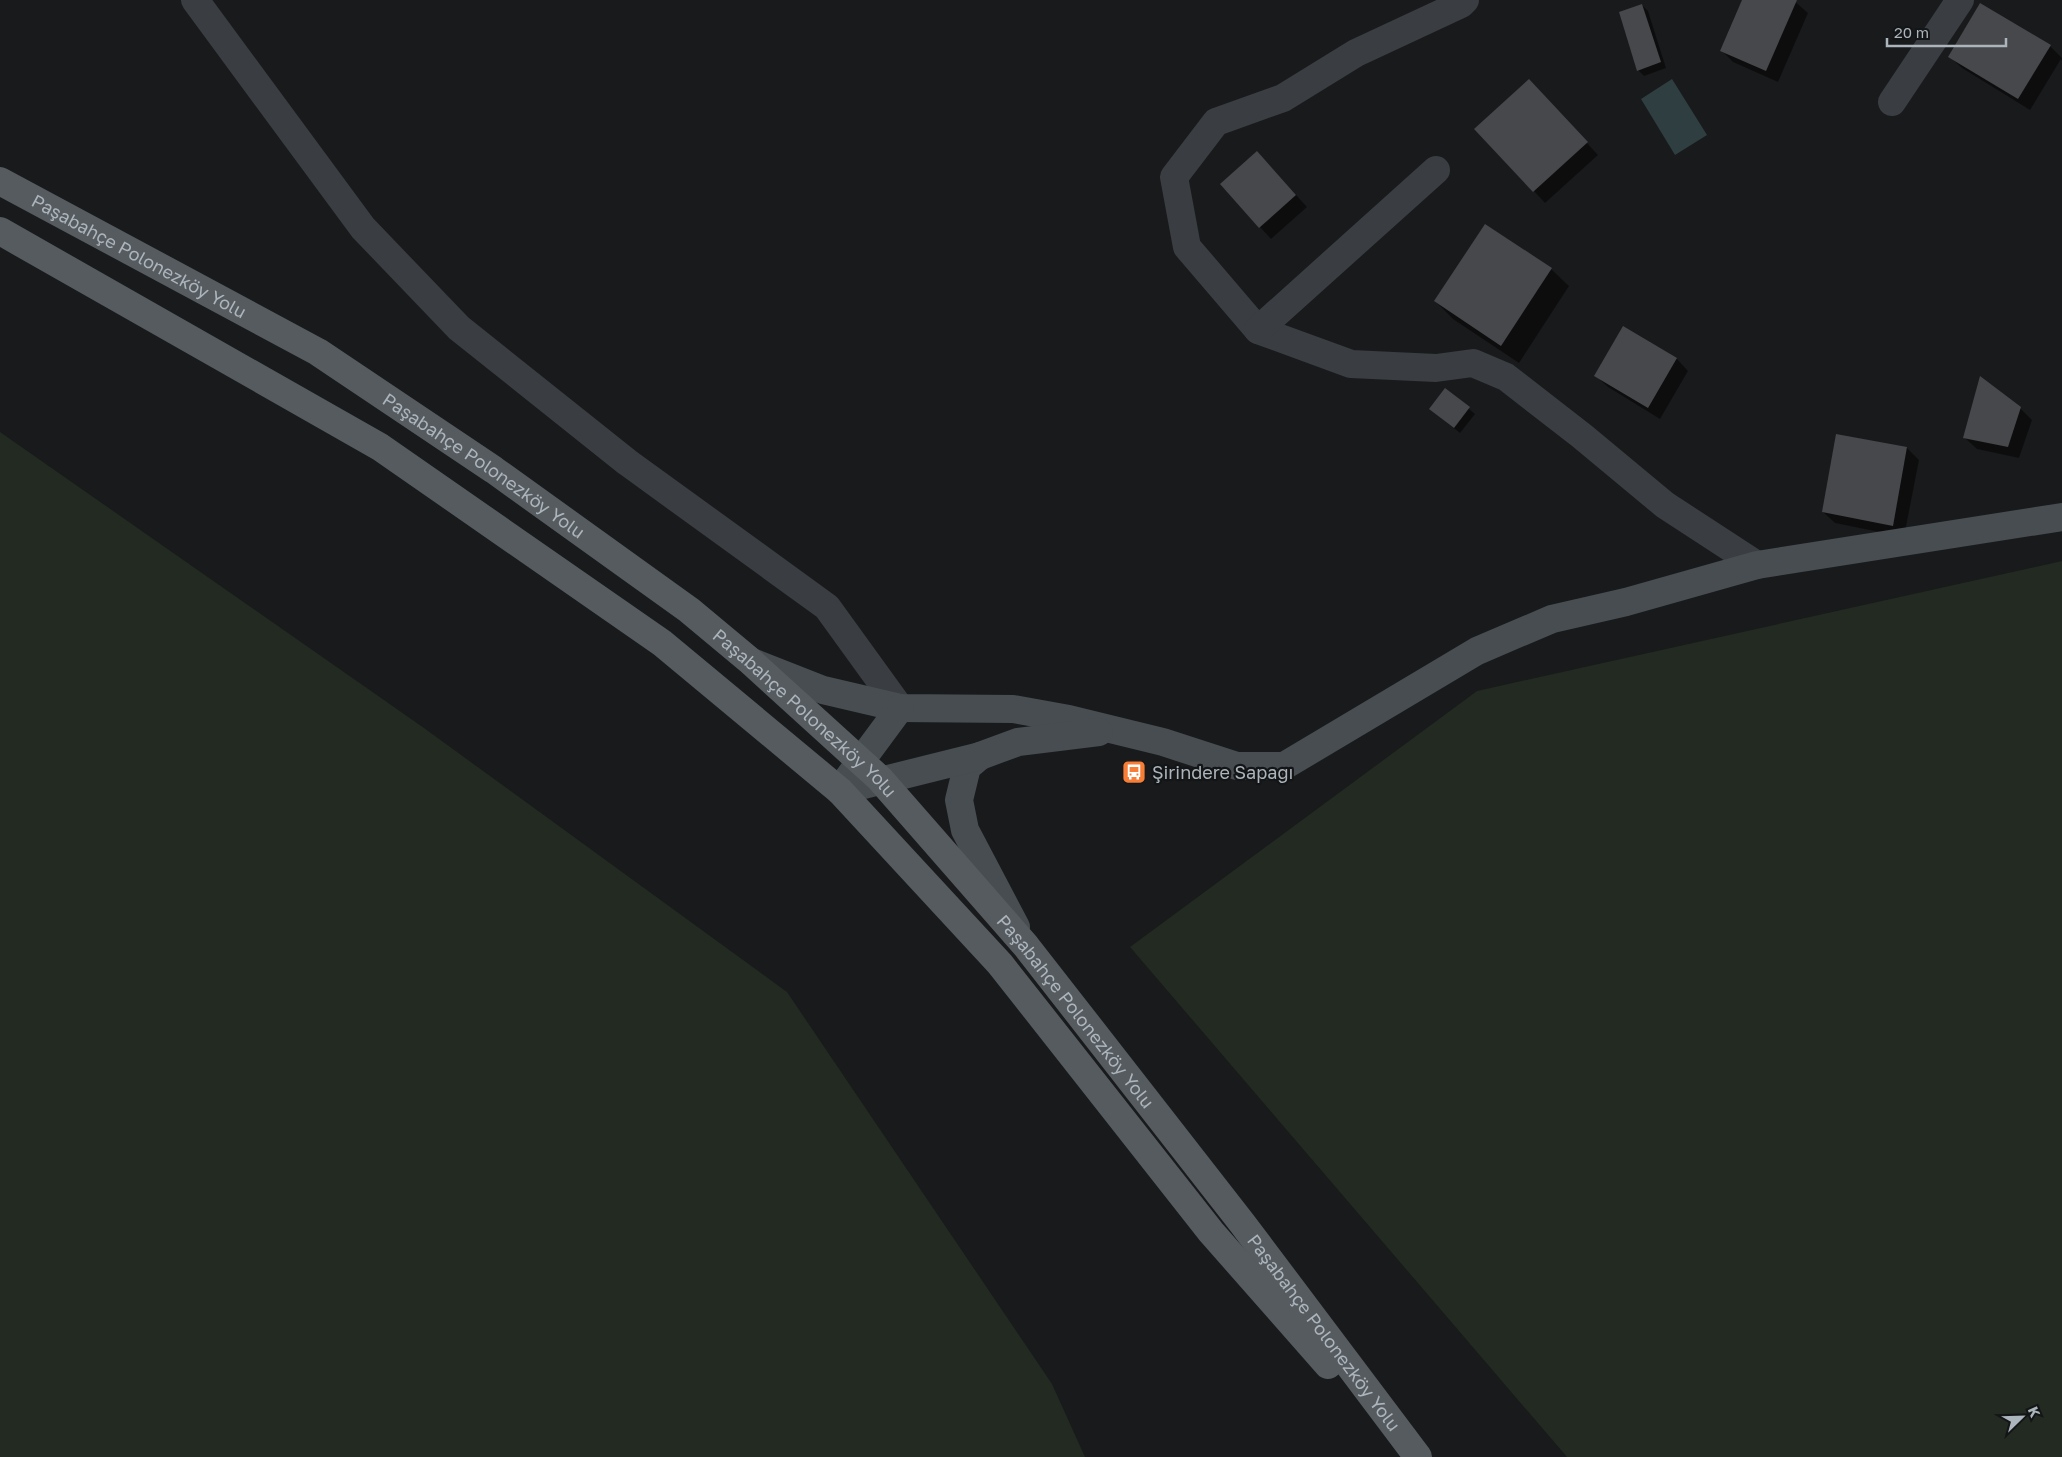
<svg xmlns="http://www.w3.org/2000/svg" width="2062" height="1457" viewBox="0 0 2062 1457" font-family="'Golos Text',sans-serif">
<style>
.green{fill:#222a21}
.water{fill:#2f3e41}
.shadow{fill:#0007}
.building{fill:#46484c}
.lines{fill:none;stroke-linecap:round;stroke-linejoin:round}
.street{stroke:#3a3d41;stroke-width:28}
.secondary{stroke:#484d51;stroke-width:28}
.primary{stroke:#565b60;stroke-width:28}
.labels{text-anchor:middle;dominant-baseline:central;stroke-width:4.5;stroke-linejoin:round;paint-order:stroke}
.street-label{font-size:18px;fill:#acb5bc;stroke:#141517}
.poi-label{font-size:18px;fill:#acb5bc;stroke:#141517;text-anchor:start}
</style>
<rect width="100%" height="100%" fill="#191a1c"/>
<g class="green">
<path d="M0,432L424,728L787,992L1052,1384L1085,1457H0Z"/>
<path d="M2062,561V1457H1567L1130,947L1477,691Z"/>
</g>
<path class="water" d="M1672,79L1707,135L1675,155L1641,99Z"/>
<g class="shadow">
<path d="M1743,0H1793L1808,13L1778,82L1733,62L1722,51Z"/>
<path d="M1642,5L1648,11L1666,68L1644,76L1638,70Z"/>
<path d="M2050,46L2062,58V61L2061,59L2030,110L1962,68L1950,57Z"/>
<path d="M1541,93L1598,155L1545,203L1534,191Z"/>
<path d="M1257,152L1307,207L1271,239L1260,227Z"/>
<path d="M1551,269L1569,286L1519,363L1453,319L1435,301Z"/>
<path d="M1624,328L1677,359L1688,371L1660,419L1608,387L1596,376Z"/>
<path d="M1446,390L1475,414L1460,433L1430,409Z"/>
<path d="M2020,408L2032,420L2019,458L1977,449L1965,438Z"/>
<path d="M1837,435L1907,448L1919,460L1904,537L1835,523L1823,512Z"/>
</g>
<g class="building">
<path d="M1742,0H1797L1766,71L1720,51Z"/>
<path d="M1980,3L2051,45L2018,99L1948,57Z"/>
<path d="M1642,4L1661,62L1637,71L1619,12Z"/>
<path d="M1529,79L1588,142L1533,192L1474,129Z"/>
<path d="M1257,151L1296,195L1259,228L1220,184Z"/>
<path d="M1485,224L1552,268L1501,346L1434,301Z"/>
<path d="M1623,326L1677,358L1648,408L1594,376Z"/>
<path d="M1980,376L2021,407L2008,447L1963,438Z"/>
<path d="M1445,388L1470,407L1454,428L1429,409Z"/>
<path d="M1836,434L1907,447L1893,526L1822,512Z"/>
</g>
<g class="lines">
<g class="street">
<path d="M195,0L363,228L459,328L627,462L827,607L900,708"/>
<path d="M1465,0L1461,4L1356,53L1283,98L1216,122L1174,177L1187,247L1258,330L1351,364L1436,368L1473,363L1506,377L1582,436L1665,505L1757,565"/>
<path d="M1892,102L1960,0"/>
<path d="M1258,330L1436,170"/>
</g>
<g class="secondary">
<path d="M752,662L823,690L900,708L1013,709L1069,719L1163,742L1237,766H1284L1477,651L1552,619L1626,602L1757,565L2062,517"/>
<path d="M980,756L967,767L959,800L965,830L1016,927"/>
<path d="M846,781L900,708"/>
<path d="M840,791L980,756L1018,742L1099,732"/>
</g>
<g class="primary">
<path id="s1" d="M0,181L318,352L494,470L689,610L749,660L880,779L1026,946L1242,1223L1418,1457"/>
<path d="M0,231L380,447L662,643L840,791L1000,964L1211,1232L1328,1365"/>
</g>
</g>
<defs>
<g id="bus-square" transform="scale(1.25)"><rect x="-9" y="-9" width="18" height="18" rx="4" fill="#f67e37" stroke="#141517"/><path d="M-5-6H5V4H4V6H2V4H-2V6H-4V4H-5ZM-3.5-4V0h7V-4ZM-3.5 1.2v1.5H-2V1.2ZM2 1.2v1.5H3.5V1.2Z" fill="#fff"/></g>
</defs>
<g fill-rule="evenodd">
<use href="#bus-square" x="1134" y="772"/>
</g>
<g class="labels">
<g class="street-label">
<text stroke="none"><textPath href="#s1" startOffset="158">Paşabahçe Polonezköy Yolu</textPath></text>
<text stroke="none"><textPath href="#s1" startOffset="562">Paşabahçe Polonezköy Yolu</textPath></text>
<text stroke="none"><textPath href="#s1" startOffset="968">Paşabahçe Polonezköy Yolu</textPath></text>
<text stroke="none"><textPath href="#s1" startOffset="1372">Paşabahçe Polonezköy Yolu</textPath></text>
<text stroke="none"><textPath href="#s1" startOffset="1778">Paşabahçe Polonezköy Yolu</textPath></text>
</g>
<g class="poi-label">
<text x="1152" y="772">Şirindere Sapağı</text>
</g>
</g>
<g transform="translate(2022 1417) rotate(67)" stroke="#141517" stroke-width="4" paint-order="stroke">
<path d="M0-4L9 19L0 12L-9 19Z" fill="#acb5bc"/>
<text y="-8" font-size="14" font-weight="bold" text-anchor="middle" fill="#acb5bc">K</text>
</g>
<path d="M1887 38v8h119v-8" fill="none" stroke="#acb5bc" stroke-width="2.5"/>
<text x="1894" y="38" font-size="15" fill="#acb5bc" stroke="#141517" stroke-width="4" paint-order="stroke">20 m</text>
</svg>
